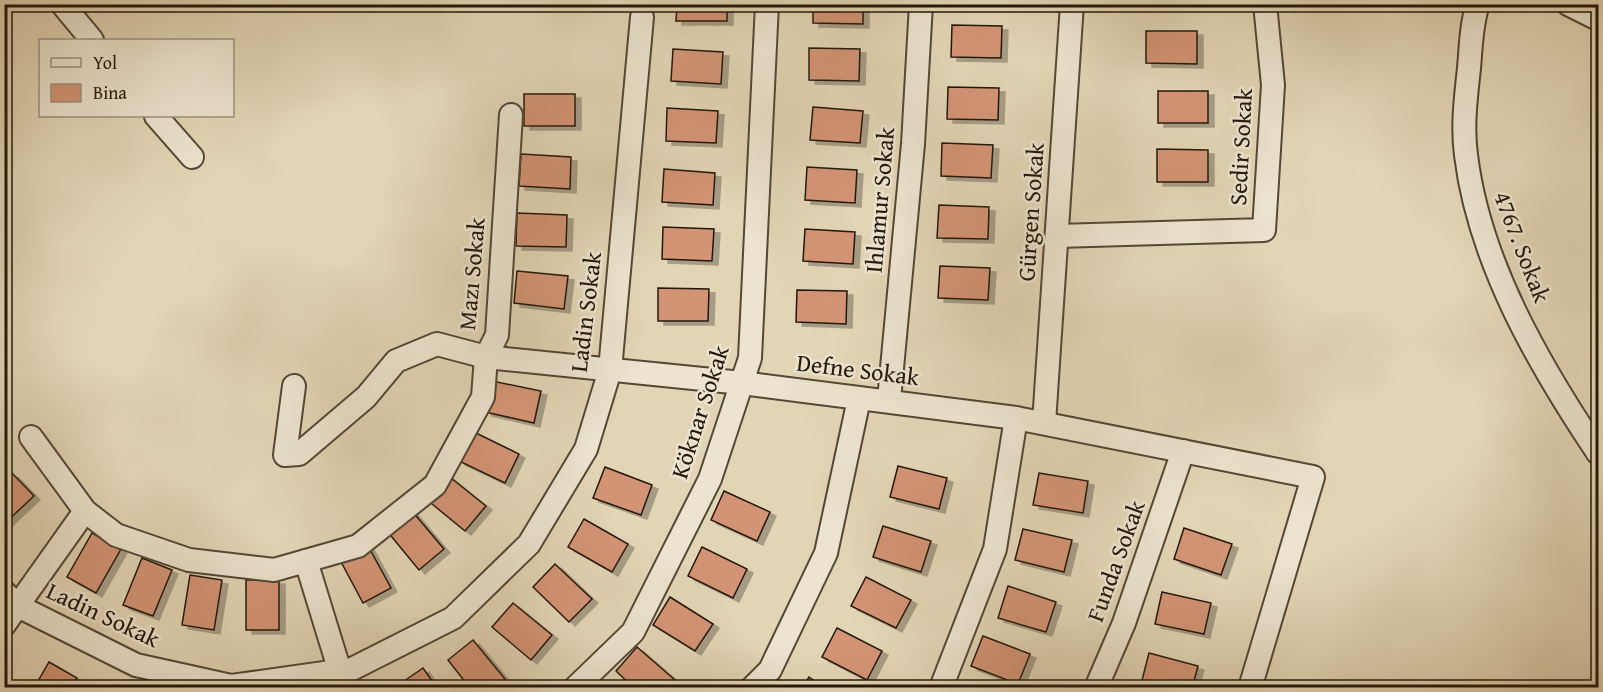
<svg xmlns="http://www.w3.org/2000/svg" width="1603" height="692" font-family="'Gentium Book Plus',serif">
<defs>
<filter id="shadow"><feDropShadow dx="6" dy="4" stdDeviation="0" flood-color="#0004"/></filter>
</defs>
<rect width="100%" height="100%" fill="#e2d5b5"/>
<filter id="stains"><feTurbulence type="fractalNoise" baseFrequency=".00333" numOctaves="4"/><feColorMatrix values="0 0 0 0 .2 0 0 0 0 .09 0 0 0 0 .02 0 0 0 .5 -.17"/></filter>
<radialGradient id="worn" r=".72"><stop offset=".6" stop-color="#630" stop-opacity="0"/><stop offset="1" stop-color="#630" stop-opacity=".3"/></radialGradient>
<g fill="#d39474" stroke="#23180c" stroke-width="1.5" filter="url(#shadow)">
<path d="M 677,4 L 727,4 L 727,21 L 676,21 Z"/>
<path d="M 813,4 L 863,4 L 863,24 L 813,23 Z"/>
<path d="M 952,25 L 1002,26 L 1001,58 L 951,57 Z"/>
<path d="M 1146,31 L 1197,31 L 1197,64 L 1146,63 Z"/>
<path d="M 809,48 L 860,49 L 859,81 L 809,80 Z"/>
<path d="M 673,49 L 723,52 L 721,84 L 671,81 Z"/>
<path d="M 948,87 L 999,88 L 998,120 L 947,119 Z"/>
<rect x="1158" y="91" width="50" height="32"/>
<rect x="524" y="94" width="51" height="32"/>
<path d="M 813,107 L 863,111 L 860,143 L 810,140 Z"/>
<path d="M 667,108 L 718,111 L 716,143 L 666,141 Z"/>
<path d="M 942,143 L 993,145 L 991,178 L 941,176 Z"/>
<path d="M 1157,149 L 1208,150 L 1208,182 L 1157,182 Z"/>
<path d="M 521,154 L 571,157 L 570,189 L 519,186 Z"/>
<path d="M 807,167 L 857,170 L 855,203 L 805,200 Z"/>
<path d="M 664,169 L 715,173 L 713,205 L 662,202 Z"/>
<path d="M 939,205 L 989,207 L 988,239 L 937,238 Z"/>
<path d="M 517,213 L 567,215 L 566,247 L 516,246 Z"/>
<path d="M 663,227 L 714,229 L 712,261 L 662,259 Z"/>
<path d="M 805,229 L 855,232 L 853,264 L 803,261 Z"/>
<path d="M 940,266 L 990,268 L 988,300 L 938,298 Z"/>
<path d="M 517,271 L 568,276 L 564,309 L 514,303 Z"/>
<path d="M 658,288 L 709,289 L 708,321 L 658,321 Z"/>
<path d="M 797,290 L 847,291 L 846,324 L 796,322 Z"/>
<path d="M 492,381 L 541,391 L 534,423 L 485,412 Z"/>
<path d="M 474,432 L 519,454 L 505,483 L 459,461 Z"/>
<path d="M 898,466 L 947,478 L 939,509 L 890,497 Z"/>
<path d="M 605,467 L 652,485 L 641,515 L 593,498 Z"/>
<path d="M 12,473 L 34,496 L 4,524 L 4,480 Z"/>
<path d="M 1039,473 L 1088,481 L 1083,513 L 1033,505 Z"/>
<path d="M 446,474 L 486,506 L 465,531 L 426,499 Z"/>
<path d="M 724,491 L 770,512 L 757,541 L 711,520 Z"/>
<path d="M 412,511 L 444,549 L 419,570 L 387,531 Z"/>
<path d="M 584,519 L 628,544 L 612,572 L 568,547 Z"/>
<path d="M 883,526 L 931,541 L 921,572 L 873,557 Z"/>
<path d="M 1184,528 L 1232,544 L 1221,575 L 1174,559 Z"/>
<path d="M 1023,529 L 1072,540 L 1064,572 L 1015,560 Z"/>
<path d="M 92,533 L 121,549 L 96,593 L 67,577 Z"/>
<path d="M 367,544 L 391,588 L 363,603 L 339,558 Z"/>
<path d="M 702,547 L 747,569 L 733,598 L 688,576 Z"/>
<path d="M 142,558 L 172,570 L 153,616 L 123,605 Z"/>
<path d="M 555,564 L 592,599 L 569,622 L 533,587 Z"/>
<path d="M 190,575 L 222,580 L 214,630 L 182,625 Z"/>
<path d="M 866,577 L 911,600 L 896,628 L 851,606 Z"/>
<rect x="246" y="580" width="33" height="50"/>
<path d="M 1008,586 L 1056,602 L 1046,632 L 998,618 Z"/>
<path d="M 1162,592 L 1211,603 L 1204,634 L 1155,624 Z"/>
<path d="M 670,597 L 713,624 L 695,651 L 653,625 Z"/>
<path d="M 513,603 L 552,635 L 531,660 L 492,627 Z"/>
<path d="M 837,628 L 882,651 L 867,680 L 822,657 Z"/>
<path d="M 983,636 L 1030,654 L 1018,684 L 971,666 Z"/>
<path d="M 473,640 L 505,679 L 494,688 L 470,688 L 448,660 Z"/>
<path d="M 637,647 L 675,680 L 669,688 L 634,688 L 616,671 Z"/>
<path d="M 1149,653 L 1198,666 L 1192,688 L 1154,688 L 1141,684 Z"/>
<path d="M 49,662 L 77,678 L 71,688 L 34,688 Z"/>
<path d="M 423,668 L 437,688 L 398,688 L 397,686 Z"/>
<path d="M 809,677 L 825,688 L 802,688 Z"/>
</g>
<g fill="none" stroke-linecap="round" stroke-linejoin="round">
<defs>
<g id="minor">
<path d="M 62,4 L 92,40"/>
<path d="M 1478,4 C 1471,25 1471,46 1469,68 C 1466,96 1462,126 1466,155 C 1479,262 1539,365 1598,453"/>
<path d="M 1568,4 L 1598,19"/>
<path d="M 156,116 L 192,157"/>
<path d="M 1057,236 L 1264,230 L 1273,85 L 1265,4"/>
<path d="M 294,386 L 285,455 L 299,454 L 366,397 L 396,361 L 437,344 L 486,357 L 742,383 L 1016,418 L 1313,477 L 1250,688"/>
<path d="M 889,400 L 913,144 L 921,4"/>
<path d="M 1044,423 L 1072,4"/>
<path d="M 31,437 L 85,511 L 116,535 L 189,560 L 274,570 L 358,546 L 435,485 L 483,397 L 486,357 L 497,335 L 511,115"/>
<path d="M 306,561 L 345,688"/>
<path d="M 4,592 L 18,606 L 136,665 L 231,686 L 352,669 L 453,618 L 529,544 L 586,449 L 610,370 L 642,17"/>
<path d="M 4,625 L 85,511"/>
<path d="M 575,688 L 633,632 L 710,479 L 750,358 L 767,4"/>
<path d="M 752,688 L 770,670 L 826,553 L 859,399"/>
<path d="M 941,688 L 995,549 L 1016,418"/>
<path d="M 1096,688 L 1124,623 L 1183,451"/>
</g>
</defs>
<use href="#minor" stroke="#534736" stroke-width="26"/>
<use href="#minor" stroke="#ece4cf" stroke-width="22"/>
</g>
<g text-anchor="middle" stroke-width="5" stroke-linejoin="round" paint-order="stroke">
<g font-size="24" fill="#23180c" stroke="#ece4cf">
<text transform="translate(1241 147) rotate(-87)" y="8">Sedir Sokak</text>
<text transform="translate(880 200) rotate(-85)" y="8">Ihlamur Sokak</text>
<text transform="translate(1031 212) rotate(-86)" y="8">Gürgen Sokak</text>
<text transform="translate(1522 247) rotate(69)" y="8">4767. Sokak</text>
<text transform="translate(472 274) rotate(-85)" y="8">Mazı Sokak</text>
<text transform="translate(586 312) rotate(-83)" y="8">Ladin Sokak</text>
<text transform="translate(858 370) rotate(7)" y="8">Defne Sokak</text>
<text transform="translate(700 412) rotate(-72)" y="8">Köknar Sokak</text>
<text transform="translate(1116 561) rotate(-70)" y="8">Funda Sokak</text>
<text transform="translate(103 615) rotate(25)" y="8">Ladin Sokak</text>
</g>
</g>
<rect width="1603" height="692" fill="none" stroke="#e2d5b5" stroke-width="24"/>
<rect x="6" y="6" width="1591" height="680" fill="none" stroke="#23180c" stroke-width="3"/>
<rect x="12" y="12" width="1579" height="668" fill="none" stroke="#23180c" stroke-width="1.5"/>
<rect x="39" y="39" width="195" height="78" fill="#ece4cf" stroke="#9c9281" stroke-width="1.5"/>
<rect x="51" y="58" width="30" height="9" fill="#ece4cf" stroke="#9c9281" stroke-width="1.5"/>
<text x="93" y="69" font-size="18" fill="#23180c">Yol</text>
<rect x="51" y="84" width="30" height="18" fill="#d39474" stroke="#9c9281" stroke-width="1.5"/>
<text x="93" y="99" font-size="18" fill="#23180c">Bina</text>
<rect width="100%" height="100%" filter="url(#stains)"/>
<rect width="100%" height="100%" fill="url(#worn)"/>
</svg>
